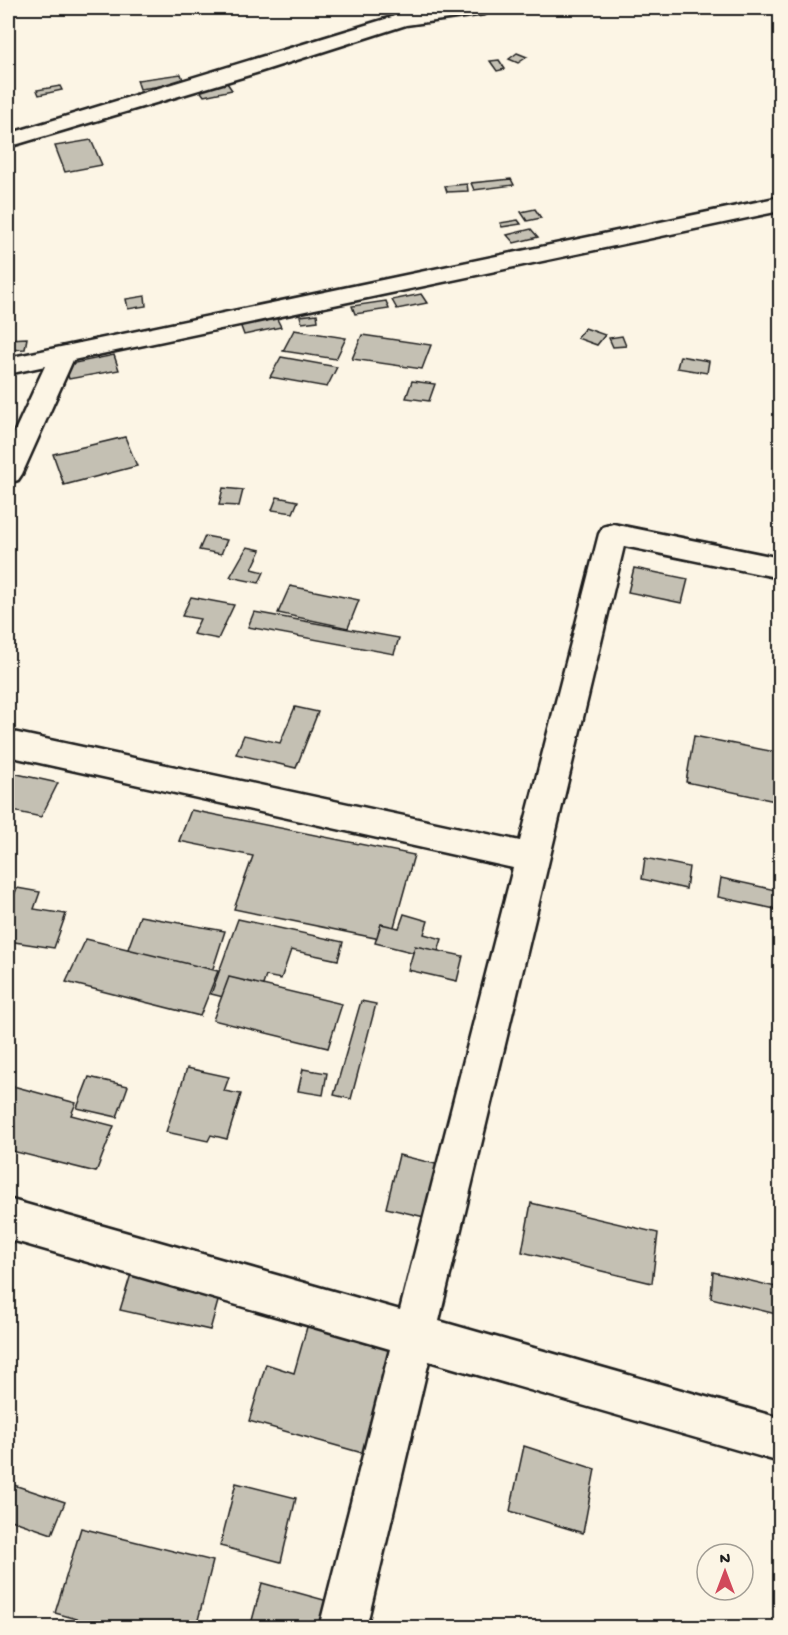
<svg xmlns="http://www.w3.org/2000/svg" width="788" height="1635" font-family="'Gochi Hand',sans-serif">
<rect width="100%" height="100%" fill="#fcf5e5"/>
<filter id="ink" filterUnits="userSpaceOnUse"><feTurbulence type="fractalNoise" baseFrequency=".0167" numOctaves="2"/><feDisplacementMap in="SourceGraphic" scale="12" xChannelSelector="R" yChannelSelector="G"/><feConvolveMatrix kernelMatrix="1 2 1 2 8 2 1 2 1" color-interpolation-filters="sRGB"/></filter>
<g filter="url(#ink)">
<g fill="#c4c0b3" stroke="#1c1c1c" stroke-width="1.5">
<path d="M 517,53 L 527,57 L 518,63 L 509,59 Z"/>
<path d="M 499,60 L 505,69 L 497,71 L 490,61 Z"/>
<path d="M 181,74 L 184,83 L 140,89 L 137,80 Z"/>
<path d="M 227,83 L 232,90 L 204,96 L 199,89 Z"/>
<path d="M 60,86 L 62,90 L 39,95 L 37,90 Z"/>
<path d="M 91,140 L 102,165 L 65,172 L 55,146 Z"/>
<path d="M 511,179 L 514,185 L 474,190 L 471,183 Z"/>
<path d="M 467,184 L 468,191 L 447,192 L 445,186 Z"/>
<path d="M 535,209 L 541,218 L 527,221 L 521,212 Z"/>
<path d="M 518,220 L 521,224 L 502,227 L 500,223 Z"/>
<path d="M 531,229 L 538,237 L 514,243 L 507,235 Z"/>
<path d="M 421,294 L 427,303 L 397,309 L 392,300 Z"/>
<path d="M 145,296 L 146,306 L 128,309 L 126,299 Z"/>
<path d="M 386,301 L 389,309 L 355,314 L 352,306 Z"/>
<path d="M 317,314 L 318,321 L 302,323 L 300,316 Z"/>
<path d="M 276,317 L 281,327 L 244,335 L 240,324 Z"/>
<path d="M 585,328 L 605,335 L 597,345 L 577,338 Z"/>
<path d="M 294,330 L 346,338 L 336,359 L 283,351 Z"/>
<path d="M 362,335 L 431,345 L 422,369 L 352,359 Z"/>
<path d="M 622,336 L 626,346 L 613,347 L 609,338 Z"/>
<path d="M 27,338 L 25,349 L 8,350 L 8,339 Z"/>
<path d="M 114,355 L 119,370 L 69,379 L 65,365 Z"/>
<path d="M 680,356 L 709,361 L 707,373 L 677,368 Z"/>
<path d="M 281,357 L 337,367 L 327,387 L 270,377 Z"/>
<path d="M 412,381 L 435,384 L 429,401 L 406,398 Z"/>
<path d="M 125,437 L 137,466 L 64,485 L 53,454 Z"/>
<path d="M 223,488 L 243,490 L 239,506 L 219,505 Z"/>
<path d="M 277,497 L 298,501 L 293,513 L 272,510 Z"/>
<path d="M 205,536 L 227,540 L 221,554 L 199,550 Z"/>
<path d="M 247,547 L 261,550 L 252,569 L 264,572 L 259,583 L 230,577 Z"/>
<path d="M 634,568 L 688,579 L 682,603 L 628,592 Z"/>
<path d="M 290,586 L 359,600 L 348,628 L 278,613 Z"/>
<path d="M 191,597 L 234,605 L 218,639 L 193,634 L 200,619 L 182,616 Z"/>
<path d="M 254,612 L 399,638 L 394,654 L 248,627 Z"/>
<path d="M 295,707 L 318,712 L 296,768 L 236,754 L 244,735 L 280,743 Z"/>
<path d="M 694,736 L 780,753 L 780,802 L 686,782 Z"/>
<path d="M 8,772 L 58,783 L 41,817 L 8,810 Z"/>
<path d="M 191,810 L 414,855 L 390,941 L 234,909 L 253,856 L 179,841 Z"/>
<path d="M 645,858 L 689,867 L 686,889 L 642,879 Z"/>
<path d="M 721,878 L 780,891 L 780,910 L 718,897 Z"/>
<path d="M 17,888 L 40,892 L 34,909 L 66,914 L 54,948 L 8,941 L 8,910 Z"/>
<path d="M 404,914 L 428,921 L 424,934 L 442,939 L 436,958 L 375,943 L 381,924 L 399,928 Z"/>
<path d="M 140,916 L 225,931 L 208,984 L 121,968 Z"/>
<path d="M 238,919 L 343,942 L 338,960 L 291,950 L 281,979 L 266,976 L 256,1005 L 211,994 Z"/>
<path d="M 86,939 L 218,971 L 200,1016 L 66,982 Z"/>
<path d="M 415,946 L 463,956 L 457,981 L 408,970 Z"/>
<path d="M 229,977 L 342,1004 L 328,1048 L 213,1020 Z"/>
<path d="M 361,1001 L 376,1004 L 351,1099 L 334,1095 Z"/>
<path d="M 187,1068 L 229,1077 L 224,1091 L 241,1094 L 227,1139 L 211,1135 L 208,1141 L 166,1132 Z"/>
<path d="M 303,1069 L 327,1073 L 323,1095 L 298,1091 Z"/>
<path d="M 89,1077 L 128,1086 L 117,1117 L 77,1108 Z"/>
<path d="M 13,1086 L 76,1103 L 71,1115 L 114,1126 L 96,1172 L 8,1150 L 8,1099 Z"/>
<path d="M 399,1155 L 444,1166 L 433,1219 L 386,1208 Z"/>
<path d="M 531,1203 L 658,1233 L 652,1283 L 522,1252 Z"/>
<path d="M 713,1272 L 780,1288 L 780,1315 L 711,1298 Z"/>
<path d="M 131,1274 L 220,1294 L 210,1330 L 120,1310 Z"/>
<path d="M 309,1320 L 401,1345 L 373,1456 L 249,1421 L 266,1364 L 294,1373 Z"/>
<path d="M 524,1446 L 595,1469 L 583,1533 L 510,1511 Z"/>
<path d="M 8,1483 L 65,1502 L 52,1534 L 8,1519 Z"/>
<path d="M 236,1483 L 296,1498 L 281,1562 L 220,1546 Z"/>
<path d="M 81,1528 L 213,1561 L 196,1628 L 110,1628 L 55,1613 Z"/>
<path d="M 262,1583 L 335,1603 L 330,1628 L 250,1628 Z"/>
</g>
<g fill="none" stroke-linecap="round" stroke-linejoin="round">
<defs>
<g id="minor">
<path d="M 409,8 L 431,8 L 430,10 L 494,8 L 485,14 L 406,25 L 256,73 L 8,147 L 8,134 L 392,17 Z"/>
<path d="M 780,197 L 780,211 L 73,360 L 22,474 L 18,480 L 8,483 L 8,446 L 45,366 L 8,374 L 8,358 Z"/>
<path d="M 613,524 L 780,558 L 780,578 L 624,546 L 439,1321 L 780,1418 L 780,1462 L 429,1361 L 366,1628 L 319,1628 L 390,1349 L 8,1239 L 8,1199 L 400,1310 L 513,868 L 8,756 L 8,731 L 520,841 L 599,534 L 603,527 Z"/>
</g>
</defs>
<use href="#minor" stroke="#1c1c1c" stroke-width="5"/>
<use href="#minor" fill="#fcf5e5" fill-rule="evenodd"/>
</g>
</g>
<rect width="788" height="1635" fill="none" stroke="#fcf5e5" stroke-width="30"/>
<rect x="15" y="15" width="758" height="1605" fill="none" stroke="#1c1c1c" stroke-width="2" filter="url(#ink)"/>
<g transform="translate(725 1572)"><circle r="28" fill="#fcf5e5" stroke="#a29e95" stroke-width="1.5"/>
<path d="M0-4.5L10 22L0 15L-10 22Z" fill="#d1495b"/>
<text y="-9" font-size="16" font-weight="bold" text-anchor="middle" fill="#1c1c1c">N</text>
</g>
</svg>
